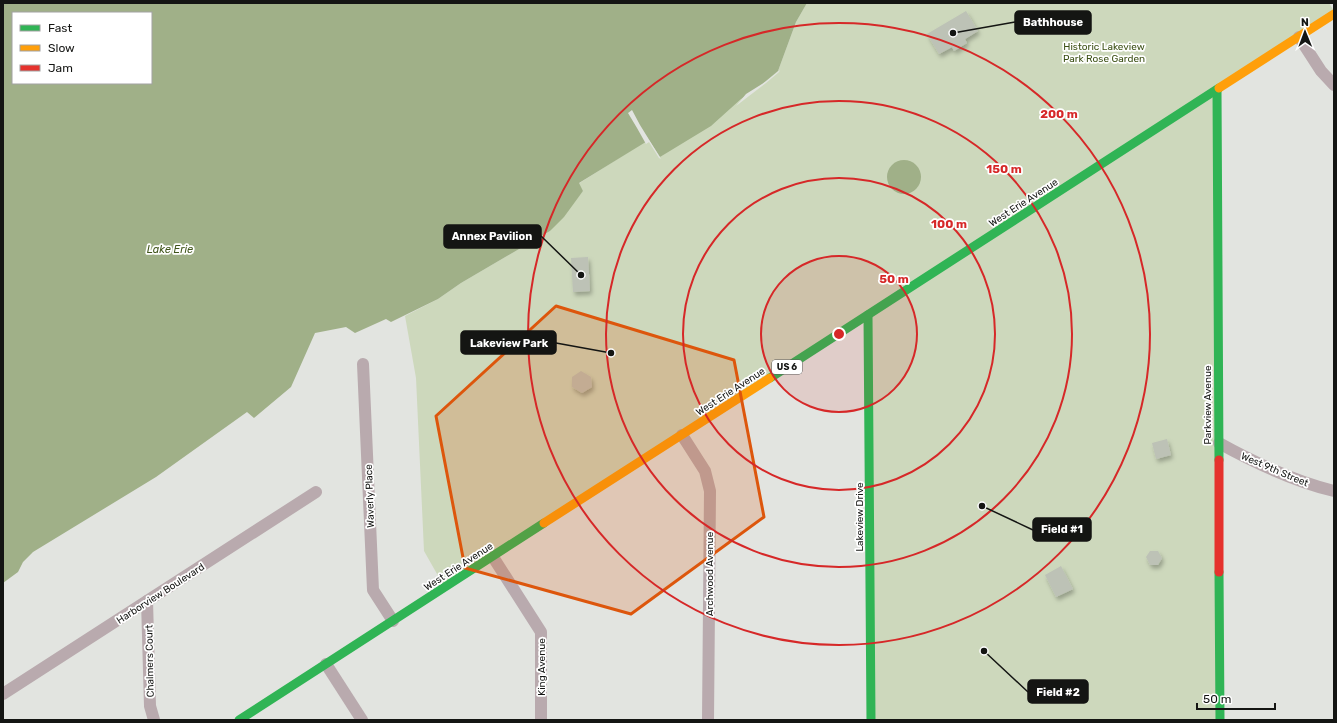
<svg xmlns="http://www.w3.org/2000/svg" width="1337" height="723" font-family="Rubik,sans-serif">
<defs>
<filter id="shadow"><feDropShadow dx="2" dy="3.5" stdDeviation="2" flood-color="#0004"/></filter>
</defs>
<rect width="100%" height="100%" fill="#e2e4e0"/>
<path fill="#cdd8bc" d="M 807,3 L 1329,3 L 1334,11 L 1217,90 L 1220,720 L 871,720 L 868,315 L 445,588 L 424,551 L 416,378 L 405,316 L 438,299 L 461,283 L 550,231 L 583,191 L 578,184 L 649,139 L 660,157 L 778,71 L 796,22 Z"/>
<g fill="#a0b088" fill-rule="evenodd">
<path d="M 3,3 L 807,3 L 796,22 L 778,71 L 760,86 L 741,99 L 711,126 L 660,157 L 649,140 L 579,183 L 583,191 L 564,217 L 550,231 L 461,283 L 438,299 L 391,322 L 386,319 L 355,333 L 346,327 L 315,333 L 291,387 L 254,418 L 247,412 L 156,477 L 33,552 L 23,562 L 18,572 L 3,583 ZM 13,13 L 151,13 L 151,83 L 13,83 Z"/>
<circle cx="904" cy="177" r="17"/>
</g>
<g fill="#e2e4e0">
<path d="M 780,70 L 779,72 L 766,83 L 736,106 L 746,94 L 765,82 Z"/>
<path d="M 632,110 L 640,125 L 661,159 L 659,158 L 649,142 L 646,144 L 637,128 L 628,113 Z"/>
</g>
<g fill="#bdc2b6" filter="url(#shadow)">
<path d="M 966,11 L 978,31 L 965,39 L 967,43 L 962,46 L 954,51 L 952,47 L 939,54 L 927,34 Z"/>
<path d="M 588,257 L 590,291 L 573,292 L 571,258 Z"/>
<path d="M 581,371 L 591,377 L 592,387 L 582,393 L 572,387 L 572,377 Z"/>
<path d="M 1167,439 L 1171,455 L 1156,459 L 1152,443 Z"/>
<path d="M 1150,551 L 1158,551 L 1162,558 L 1158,565 L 1150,565 L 1146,557 Z"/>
<path d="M 1061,566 L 1073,589 L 1056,597 L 1045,575 Z"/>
</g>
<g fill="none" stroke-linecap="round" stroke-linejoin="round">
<g stroke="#b9aaae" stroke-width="12">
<path d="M 1299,37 L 1321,71 L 1334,85"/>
<path d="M 363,364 L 373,590 L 393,621"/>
<path d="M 682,435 L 705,471 L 710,491 L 708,720"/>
<path d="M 1219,443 C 1255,463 1293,481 1334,491"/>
<path d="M 493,557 L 541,632 L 541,720"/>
<path d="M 147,601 L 150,706 L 154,720"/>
<path d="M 326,664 L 362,720"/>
<path d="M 3,694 L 316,492"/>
</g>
<g stroke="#30b455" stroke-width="9">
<path d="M 1217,90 L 1219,460"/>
<path d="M 868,315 L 871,720"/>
<path d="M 770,378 L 1219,88"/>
<path d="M 1219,572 L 1220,720"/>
<path d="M 239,720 L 544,523"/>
</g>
<g stroke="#ff9f0a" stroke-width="9">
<path d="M 1219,88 L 1334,14"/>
<path d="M 544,523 L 770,378"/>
</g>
<path stroke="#e5322d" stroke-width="9" d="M 1219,460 L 1219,572"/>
</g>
<path fill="#dd560c" fill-opacity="0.2" stroke="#dd560c" stroke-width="3" stroke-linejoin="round" d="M 556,306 L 734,360 L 764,517 L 631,614 L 465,568 L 436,416 Z"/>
<circle cx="839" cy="334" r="78" fill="#d62828" fill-opacity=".12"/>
<g fill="none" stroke="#d62828" stroke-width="2">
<circle cx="839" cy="334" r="78"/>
<circle cx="839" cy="334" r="156"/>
<circle cx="839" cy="334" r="233"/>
<circle cx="839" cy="334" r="311"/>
</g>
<g text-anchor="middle" stroke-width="3.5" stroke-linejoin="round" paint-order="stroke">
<rect fill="#fff" stroke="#5a5b5a" stroke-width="1" x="772" y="360" width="30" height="14" rx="3"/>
<g font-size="9" font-weight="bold" fill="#141513">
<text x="787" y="370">US 6</text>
</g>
<g font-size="10" fill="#3b4f14" stroke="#fff">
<text x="1104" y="50">Historic Lakeview<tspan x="1104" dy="12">Park Rose Garden</tspan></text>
</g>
<g font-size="10" fill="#141513" stroke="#fff">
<text transform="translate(1023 202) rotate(-33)" y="4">West Erie Avenue</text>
<text transform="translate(730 391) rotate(-33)" y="4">West Erie Avenue</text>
<text transform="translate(1207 405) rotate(-90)" y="4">Parkview Avenue</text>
<text transform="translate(1275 469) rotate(23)" y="4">West 9th Street</text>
<text transform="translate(369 496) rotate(-92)" y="4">Waverly Place</text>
<text transform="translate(859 517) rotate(-90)" y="4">Lakeview Drive</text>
<text transform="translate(458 566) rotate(-33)" y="4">West Erie Avenue</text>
<text transform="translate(709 574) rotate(-90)" y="4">Archwood Avenue</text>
<text transform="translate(160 593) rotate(-33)" y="4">Harborview Boulevard</text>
<text transform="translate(149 661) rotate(-91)" y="4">Chalmers Court</text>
<text transform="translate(541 667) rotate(-90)" y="4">King Avenue</text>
</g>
<g font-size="11" font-style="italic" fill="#3f5419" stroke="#fff">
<text x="170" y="253">Lake Erie</text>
</g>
</g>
<circle cx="839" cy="334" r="6" fill="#d62828" stroke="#fff" stroke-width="2"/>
<g font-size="12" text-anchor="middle" font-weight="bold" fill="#d62828" stroke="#fff" stroke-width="3.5" stroke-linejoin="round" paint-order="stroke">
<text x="1059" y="118">200 m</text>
<text x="1004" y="173">150 m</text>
<text x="949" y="228">100 m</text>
<text x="894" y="283">50 m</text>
</g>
<path fill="none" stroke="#141513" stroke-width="1.5" d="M953 33L1015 22M581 275L541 236M611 353L556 343M982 506L1033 530M984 651L1028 692"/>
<g fill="#141513" stroke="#fff" stroke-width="1.5">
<circle cx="953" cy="33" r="4"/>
<circle cx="581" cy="275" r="4"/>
<circle cx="611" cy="353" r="4"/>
<circle cx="982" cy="506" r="4"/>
<circle cx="984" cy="651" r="4"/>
</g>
<g fill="#141513" stroke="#141513" stroke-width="1.5">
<rect x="1015" y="11" width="76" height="23" rx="4"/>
<rect x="444" y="225" width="97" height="23" rx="4"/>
<rect x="461" y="331" width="95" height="23" rx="4"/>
<rect x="1033" y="518" width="58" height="23" rx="4"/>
<rect x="1028" y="680" width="60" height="23" rx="4"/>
</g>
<g font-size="11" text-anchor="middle" font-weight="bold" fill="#fff">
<text x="1053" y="26">Bathhouse</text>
<text x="492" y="240">Annex Pavilion</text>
<text x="509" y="347">Lakeview Park</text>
<text x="1062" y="533">Field #1</text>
<text x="1058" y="696">Field #2</text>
</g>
<rect width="1337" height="723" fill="none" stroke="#141513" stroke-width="8"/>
<rect x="12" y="12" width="140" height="72" fill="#ffffff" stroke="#a1a1a1"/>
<rect x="20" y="25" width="20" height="6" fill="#30b455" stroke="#a1a1a1"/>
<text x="48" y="32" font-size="12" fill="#141513">Fast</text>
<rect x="20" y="45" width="20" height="6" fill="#ff9f0a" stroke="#a1a1a1"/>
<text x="48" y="52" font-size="12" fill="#141513">Slow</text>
<rect x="20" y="65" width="20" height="6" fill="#e5322d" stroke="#a1a1a1"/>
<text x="48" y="72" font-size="12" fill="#141513">Jam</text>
<g transform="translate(1305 32) rotate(359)" stroke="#ffffff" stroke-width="3" paint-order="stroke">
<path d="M0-3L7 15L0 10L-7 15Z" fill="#141513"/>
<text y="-6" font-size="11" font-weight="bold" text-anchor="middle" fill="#141513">N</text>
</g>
<path d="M1197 703v6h78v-6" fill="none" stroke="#141513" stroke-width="2"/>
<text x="1203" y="703" font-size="12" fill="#141513" stroke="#ffffff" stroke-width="3" paint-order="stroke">50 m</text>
</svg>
